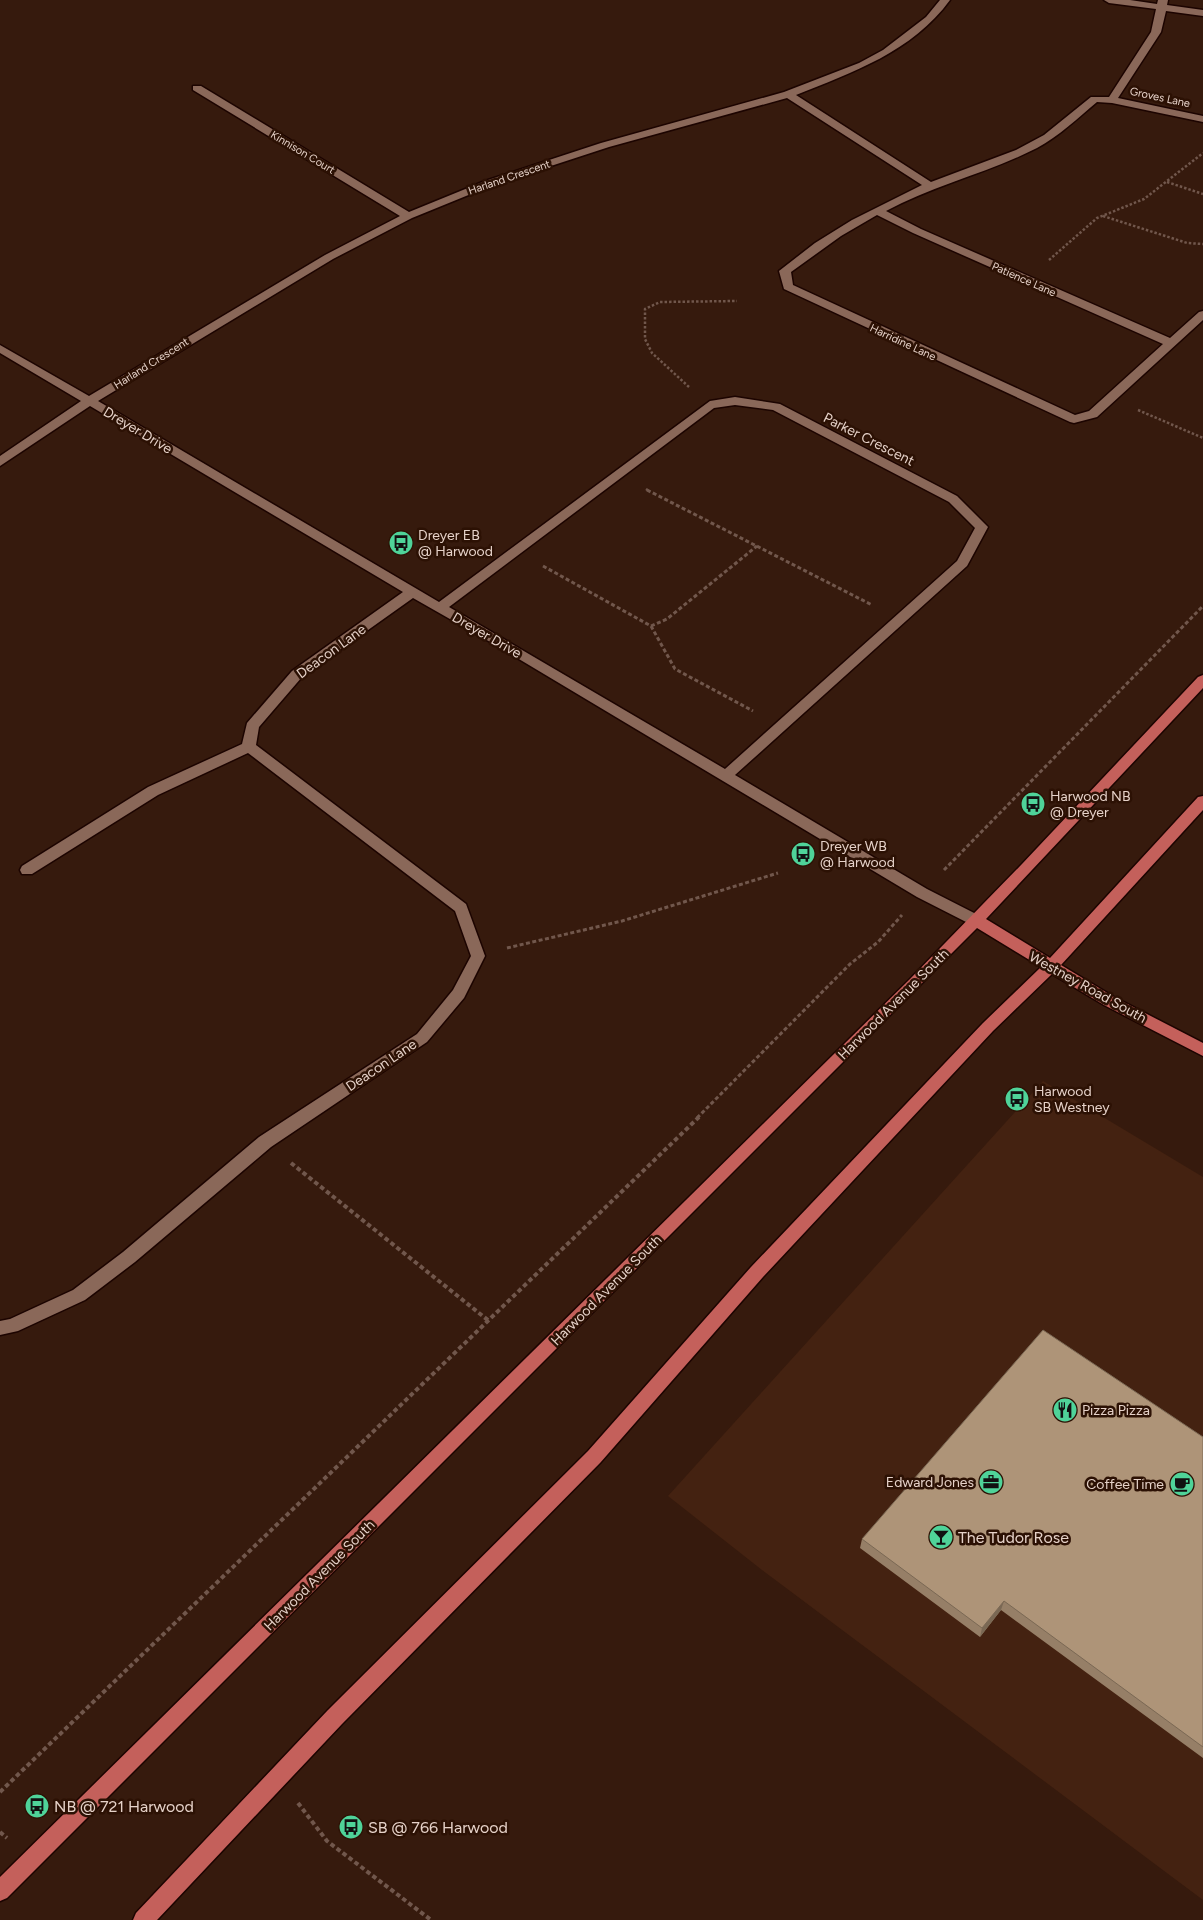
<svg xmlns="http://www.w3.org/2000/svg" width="1203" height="1920" font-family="Figtree,sans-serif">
<rect width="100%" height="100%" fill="#361a0d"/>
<path fill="#421" d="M 1043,1081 L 1203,1177 L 1203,1900 L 762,1570 L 668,1496 Z"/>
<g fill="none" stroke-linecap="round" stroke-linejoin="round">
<defs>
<path id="minor" d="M 940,0 L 950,0 C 912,52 853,72 796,95 L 931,182 L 1016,150 L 1044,135 L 1091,97 L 1109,97 L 1151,32 L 1156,9 L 1109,3 L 1104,0 L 1130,0 L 1157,4 L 1158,0 L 1168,0 L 1167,5 L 1203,10 L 1203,16 L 1166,11 L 1161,32 L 1118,98 L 1203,116 L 1203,122 L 1112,103 L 1097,102 C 1078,118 1059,136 1037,148 C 988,173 934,185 886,211 L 921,229 L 1170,338 L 1199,312 L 1203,311 L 1203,320 L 1097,417 L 1074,423 L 1070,422 L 784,289 L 779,271 L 815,243 L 852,220 L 922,185 L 787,98 L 609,147 L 493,185 L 412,218 L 333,259 L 98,401 L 439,602 L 710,401 L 735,397 L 780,404 L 957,496 L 988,527 L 967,566 L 735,775 L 927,889 L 980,916 L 982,920 L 980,924 L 970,924 L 917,897 L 492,643 L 413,598 L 302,677 L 259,727 L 256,745 L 466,904 L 485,956 L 464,998 L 427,1042 L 271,1147 L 135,1262 L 85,1300 L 18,1331 L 0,1335 L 0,1321 L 10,1319 L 73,1290 L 123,1252 L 259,1137 L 417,1034 L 453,990 L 471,956 L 455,911 L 248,753 L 158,795 L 32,874 L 22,874 L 20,870 L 22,866 L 148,787 L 242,744 L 247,723 L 292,671 L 403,592 L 90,406 L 0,466 L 0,456 L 81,401 L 0,353 L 0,345 L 89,396 L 325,255 L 400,216 L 193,90 L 193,86 L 201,86 L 409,212 L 485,181 L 601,143 L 784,92 L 859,63 L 883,50 L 926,17 ZM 877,215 L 913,233 L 1163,344 L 1089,411 L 1075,415 L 793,285 L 791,272 L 841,236 ZM 735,405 L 773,410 L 949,502 L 975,528 L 957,561 L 725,769 L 449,607 L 714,408 Z"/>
<path id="major" d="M 1203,675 L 1203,688 L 986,919 L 1050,958 L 1198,797 L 1203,796 L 1203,810 L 1061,965 L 1114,997 L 1203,1043 L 1203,1056 L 1104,1005 L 1052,974 L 993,1031 L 763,1277 L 600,1463 L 342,1724 L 157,1920 L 133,1920 L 136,1913 L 328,1710 L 588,1451 L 751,1267 L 983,1023 L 1041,967 L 977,928 L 7,1898 L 0,1901 L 0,1877 L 910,979 L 1022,864 L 1198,677 Z"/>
</defs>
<use href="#minor" stroke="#1c0400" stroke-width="3"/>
<use href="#major" stroke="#1c0400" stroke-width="3"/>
<g stroke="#71574c" stroke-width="2.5" stroke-dasharray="2.5 2" stroke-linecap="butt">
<path d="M 1167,182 L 1203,194"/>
<path d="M 1103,216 L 1187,243 L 1203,244"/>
<path d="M 1049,260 L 1097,218 L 1144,199 L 1203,153"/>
<path d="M 689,387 L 652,353 L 645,339 L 645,309 L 660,302 L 737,301"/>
<path d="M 1138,410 L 1203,438"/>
<path d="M 646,489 L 649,491"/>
</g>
<g stroke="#71574c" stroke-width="3" stroke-dasharray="4 2.5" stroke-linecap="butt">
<path d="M 647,490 L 872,605"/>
<path d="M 543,566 L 651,626 L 675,669 L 753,711"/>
<path d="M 651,626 L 667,619 L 757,546"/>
<path d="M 944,870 L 1203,606"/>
<path d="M 507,948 L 622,921 L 778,873"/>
<path d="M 697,1118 L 850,964 L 878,942 L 902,915"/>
</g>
<g stroke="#71574c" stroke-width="4" stroke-dasharray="4.5 3" stroke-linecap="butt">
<path d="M 291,1163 L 489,1321"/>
<path d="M 0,1792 L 699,1117"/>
<path d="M 298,1803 L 327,1841 L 431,1920"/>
<path d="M 0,1832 L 7,1838"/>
</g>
<use href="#minor" fill="#8a6859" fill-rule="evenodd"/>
<use href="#major" fill="#c4605b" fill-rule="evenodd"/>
</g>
<path fill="#967f67" d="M 1203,1437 L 1203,1758 L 1001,1610 L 980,1637 L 860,1548 L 862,1539 Z"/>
<path fill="#7a6854" d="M 1004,1601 L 1001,1610 L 980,1637 L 982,1628 Z"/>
<path fill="#ae9478" stroke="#7a6854" d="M 1043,1330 L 1203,1437 L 1203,1747 L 1004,1601 L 982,1628 L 862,1539 Z"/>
<defs>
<symbol id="bus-disc" viewBox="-11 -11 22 22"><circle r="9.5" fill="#4fd399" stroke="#2c1104"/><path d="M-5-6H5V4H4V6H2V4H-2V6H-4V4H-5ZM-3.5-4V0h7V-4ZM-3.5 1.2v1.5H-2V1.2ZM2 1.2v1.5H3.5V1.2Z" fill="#111"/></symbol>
<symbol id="restaurant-disc" viewBox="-11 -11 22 22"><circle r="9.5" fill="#4fd399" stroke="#2c1104"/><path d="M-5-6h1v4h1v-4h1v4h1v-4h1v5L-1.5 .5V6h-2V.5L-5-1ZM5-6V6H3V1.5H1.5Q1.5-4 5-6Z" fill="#111"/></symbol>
<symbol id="office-disc" viewBox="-11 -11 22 22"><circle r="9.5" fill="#4fd399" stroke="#2c1104"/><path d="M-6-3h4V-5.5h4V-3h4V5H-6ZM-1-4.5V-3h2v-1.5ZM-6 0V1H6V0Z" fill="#111"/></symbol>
<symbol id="cafe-disc" viewBox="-11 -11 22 22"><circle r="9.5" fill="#4fd399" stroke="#2c1104"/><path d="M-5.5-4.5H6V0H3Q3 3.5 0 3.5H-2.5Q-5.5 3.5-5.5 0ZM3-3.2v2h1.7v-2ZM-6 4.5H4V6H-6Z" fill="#111"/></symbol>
<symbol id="bar-disc" viewBox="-11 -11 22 22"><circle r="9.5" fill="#4fd399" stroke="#2c1104"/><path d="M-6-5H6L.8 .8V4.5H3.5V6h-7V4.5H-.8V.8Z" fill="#111"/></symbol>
</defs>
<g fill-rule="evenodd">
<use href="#bus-disc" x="387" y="529" width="28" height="28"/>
<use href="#bus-disc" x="1019" y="790" width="28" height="28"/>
<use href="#bus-disc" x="789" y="840" width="28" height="28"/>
<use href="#bus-disc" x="1003" y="1085" width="28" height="28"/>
<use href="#restaurant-disc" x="1051" y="1396" width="28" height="28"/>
<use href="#office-disc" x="977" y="1468" width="28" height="28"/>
<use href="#cafe-disc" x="1168" y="1470" width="28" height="28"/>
<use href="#bar-disc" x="927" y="1523" width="28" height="28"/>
<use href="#bus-disc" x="23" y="1792" width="28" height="28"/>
<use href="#bus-disc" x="337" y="1813" width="28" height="28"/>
</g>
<g text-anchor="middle" stroke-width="5" stroke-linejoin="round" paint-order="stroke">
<g font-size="11" fill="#e6d2c9" stroke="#2c1104">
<text transform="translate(1160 97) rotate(12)" y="4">Groves Lane</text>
<text transform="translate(303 152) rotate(31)" y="4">Kinnison Court</text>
<text transform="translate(509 177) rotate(-19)" y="4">Harland Crescent</text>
<text transform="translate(1024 279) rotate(24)" y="4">Patience Lane</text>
<text transform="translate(903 342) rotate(25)" y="4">Harridine Lane</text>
<text transform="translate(151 363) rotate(-32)" y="4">Harland Crescent</text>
</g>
<g font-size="14" fill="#e6d2c9" stroke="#2c1104">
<text transform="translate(138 430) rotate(31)" y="5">Dreyer Drive</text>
<text transform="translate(869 439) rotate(27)" y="5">Parker Crescent</text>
<text transform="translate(487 635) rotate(30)" y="5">Dreyer Drive</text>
<text transform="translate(331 651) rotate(-36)" y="5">Deacon Lane</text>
<text transform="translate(1088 987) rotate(29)" y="5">Westney Road South</text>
<text transform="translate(893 1004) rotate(-45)" y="5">Harwood Avenue South</text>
<text transform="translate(381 1065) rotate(-34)" y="5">Deacon Lane</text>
<text transform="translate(606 1290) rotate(-45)" y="5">Harwood Avenue South</text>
<text transform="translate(319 1575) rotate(-45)" y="5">Harwood Avenue South</text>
</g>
<g font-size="14" fill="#e6d2c9" stroke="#2c1104" text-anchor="start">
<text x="418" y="540">Dreyer EB<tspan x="418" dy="16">@ Harwood</tspan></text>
<text x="1050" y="801">Harwood NB<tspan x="1050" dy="16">@ Dreyer</tspan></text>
<text x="820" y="851">Dreyer WB<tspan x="820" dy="16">@ Harwood</tspan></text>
<text x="1034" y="1096">Harwood<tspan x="1034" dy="16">SB Westney</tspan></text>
<text x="1082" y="1415">Pizza Pizza</text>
<text x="974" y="1487" text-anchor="end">Edward Jones</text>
<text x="1164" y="1489" text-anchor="end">Coffee Time</text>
</g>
<g font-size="16" fill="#e6d2c9" stroke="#2c1104" text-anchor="start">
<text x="958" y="1543">The Tudor Rose</text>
<text x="54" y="1812">NB @ 721 Harwood</text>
<text x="368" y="1833">SB @ 766 Harwood</text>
</g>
</g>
</svg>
